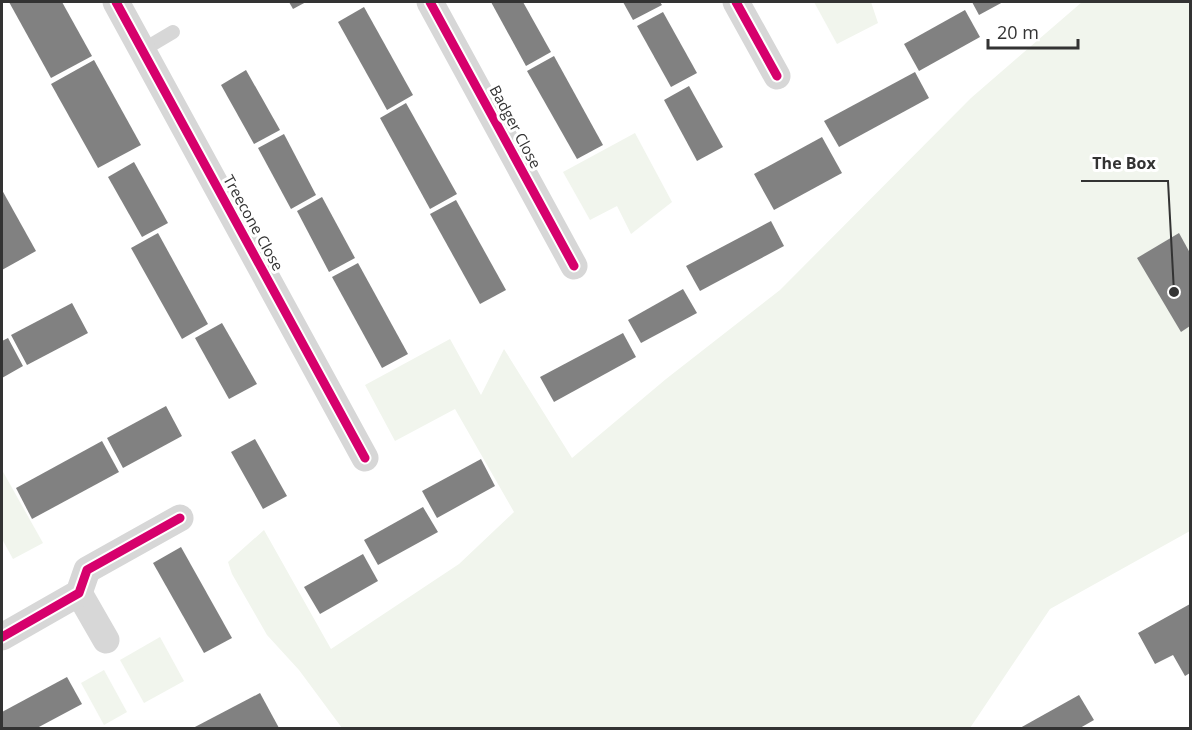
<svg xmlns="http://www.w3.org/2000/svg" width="1192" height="730" font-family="'Open Sans',sans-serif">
<rect width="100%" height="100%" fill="#fff"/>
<g fill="#f1f5ed">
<path d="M 814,2 L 871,2 L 878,23 L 837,44 Z"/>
<path d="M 1082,2 L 1190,2 L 1190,531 L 1050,609 L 970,728 L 342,728 L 299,670 L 267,635 L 232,574 L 228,562 L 264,530 L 331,649 L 459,564 L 514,512 L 455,409 L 395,441 L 365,385 L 450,339 L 481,395 L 504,349 L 572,458 L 666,379 L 780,290 L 971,98 Z"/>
<path d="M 635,133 L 672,202 L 631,234 L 617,206 L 590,220 L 563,172 Z"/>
<path d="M 2,470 L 43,543 L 13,559 L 2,539 Z"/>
<path d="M 160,637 L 184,681 L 144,703 L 120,660 Z"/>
<path d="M 104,670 L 127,712 L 104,725 L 81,683 Z"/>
</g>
<g fill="#818181">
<path d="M 9,2 L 62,2 L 92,56 L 51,78 Z"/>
<path d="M 289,2 L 306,2 L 293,9 Z"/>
<path d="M 491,2 L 523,2 L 551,52 L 526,66 Z"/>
<path d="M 623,2 L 660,2 L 662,5 L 633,20 Z"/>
<path d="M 972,2 L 1003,2 L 979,15 Z"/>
<path d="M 364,7 L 413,95 L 387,110 L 338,22 Z"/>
<path d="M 965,10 L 980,37 L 919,71 L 904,44 Z"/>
<path d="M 663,12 L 697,73 L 671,87 L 637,26 Z"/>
<path d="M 554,56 L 603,145 L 577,159 L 527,71 Z"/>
<path d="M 94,60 L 141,145 L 98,168 L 51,84 Z"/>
<path d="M 246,70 L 280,130 L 254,144 L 221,85 Z"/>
<path d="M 915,72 L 929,98 L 839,147 L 824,121 Z"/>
<path d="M 689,86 L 723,147 L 697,161 L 664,100 Z"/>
<path d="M 406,103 L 457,194 L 430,209 L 380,118 Z"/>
<path d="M 284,134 L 316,195 L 291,209 L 258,148 Z"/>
<path d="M 822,137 L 842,173 L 774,210 L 754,174 Z"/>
<path d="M 134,162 L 168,223 L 142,237 L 108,177 Z"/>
<path d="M 2,190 L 36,251 L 2,270 Z"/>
<path d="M 322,197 L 355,258 L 329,272 L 297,211 Z"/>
<path d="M 456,200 L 506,290 L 480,304 L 430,214 Z"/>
<path d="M 771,221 L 784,246 L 700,291 L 686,266 Z"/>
<path d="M 158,233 L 208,324 L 182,339 L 131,248 Z"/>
<path d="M 1179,233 L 1190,253 L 1190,326 L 1181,332 L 1137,258 Z"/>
<path d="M 358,263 L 408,354 L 382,368 L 332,277 Z"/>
<path d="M 683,289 L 697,313 L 641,343 L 628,320 Z"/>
<path d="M 72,303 L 88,333 L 27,365 L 11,335 Z"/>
<path d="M 222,323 L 257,384 L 229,399 L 195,338 Z"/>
<path d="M 623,333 L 636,357 L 554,402 L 540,377 Z"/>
<path d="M 8,338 L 23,366 L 2,378 L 2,341 Z"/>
<path d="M 166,406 L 182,436 L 123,468 L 107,438 Z"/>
<path d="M 255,439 L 287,496 L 263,509 L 231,452 Z"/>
<path d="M 102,441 L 119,472 L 32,519 L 16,488 Z"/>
<path d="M 481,459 L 495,486 L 437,518 L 422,491 Z"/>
<path d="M 423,507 L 438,532 L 378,565 L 364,540 Z"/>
<path d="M 181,547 L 232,638 L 204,653 L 153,563 Z"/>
<path d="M 363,554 L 378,581 L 320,614 L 304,587 Z"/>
<path d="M 1190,604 L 1190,673 L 1185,676 L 1173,655 L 1155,664 L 1138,633 Z"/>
<path d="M 67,677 L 82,704 L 37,728 L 2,728 L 2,712 Z"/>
<path d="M 260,693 L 279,728 L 193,728 Z"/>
<path d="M 1079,695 L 1094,720 L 1080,728 L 1020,728 Z"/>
</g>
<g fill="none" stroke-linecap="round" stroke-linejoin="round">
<path stroke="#d7d7d7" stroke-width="14" d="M 141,51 L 173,32"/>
<g stroke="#d7d7d7" stroke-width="27">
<path d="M 116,2 L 365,458"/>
<path d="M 430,2 L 574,266"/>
<path d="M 736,2 L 777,76"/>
<path d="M 79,593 L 106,640"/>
<path d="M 2,637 L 79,593 L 87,570 L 180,518"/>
</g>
<defs>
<g id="cycleway">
<path d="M 116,2 L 365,458"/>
<path d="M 430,2 L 574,266"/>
<path d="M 736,2 L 777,76"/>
<path d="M 2,637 L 79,593 L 87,570 L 180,518"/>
</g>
</defs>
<use href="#cycleway" stroke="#fff" stroke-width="13"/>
<use href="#cycleway" stroke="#d6006c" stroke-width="9"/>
</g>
<g text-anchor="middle" stroke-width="6" stroke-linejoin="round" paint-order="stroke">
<g font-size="15" fill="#333" stroke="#fff">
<text transform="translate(515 127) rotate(62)" y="5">Badger Close</text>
<text transform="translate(253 223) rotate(61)" y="5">Treecone Close</text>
</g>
</g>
<path fill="none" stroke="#333" stroke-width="2" d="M1174 292L1168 181H1081"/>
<circle fill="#333" stroke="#fff" stroke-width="2" cx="1174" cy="292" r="6"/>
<g font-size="16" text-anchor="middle" font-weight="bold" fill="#333" stroke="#fff" stroke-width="6" stroke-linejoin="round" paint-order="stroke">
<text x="1124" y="169">The Box</text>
</g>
<rect width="1192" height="730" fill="none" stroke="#333333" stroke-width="6"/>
<path d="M988 39v9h90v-9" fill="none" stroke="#333333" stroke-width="3"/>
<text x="997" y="39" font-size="18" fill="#333333" stroke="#ffffff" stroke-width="4.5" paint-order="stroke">20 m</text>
</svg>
